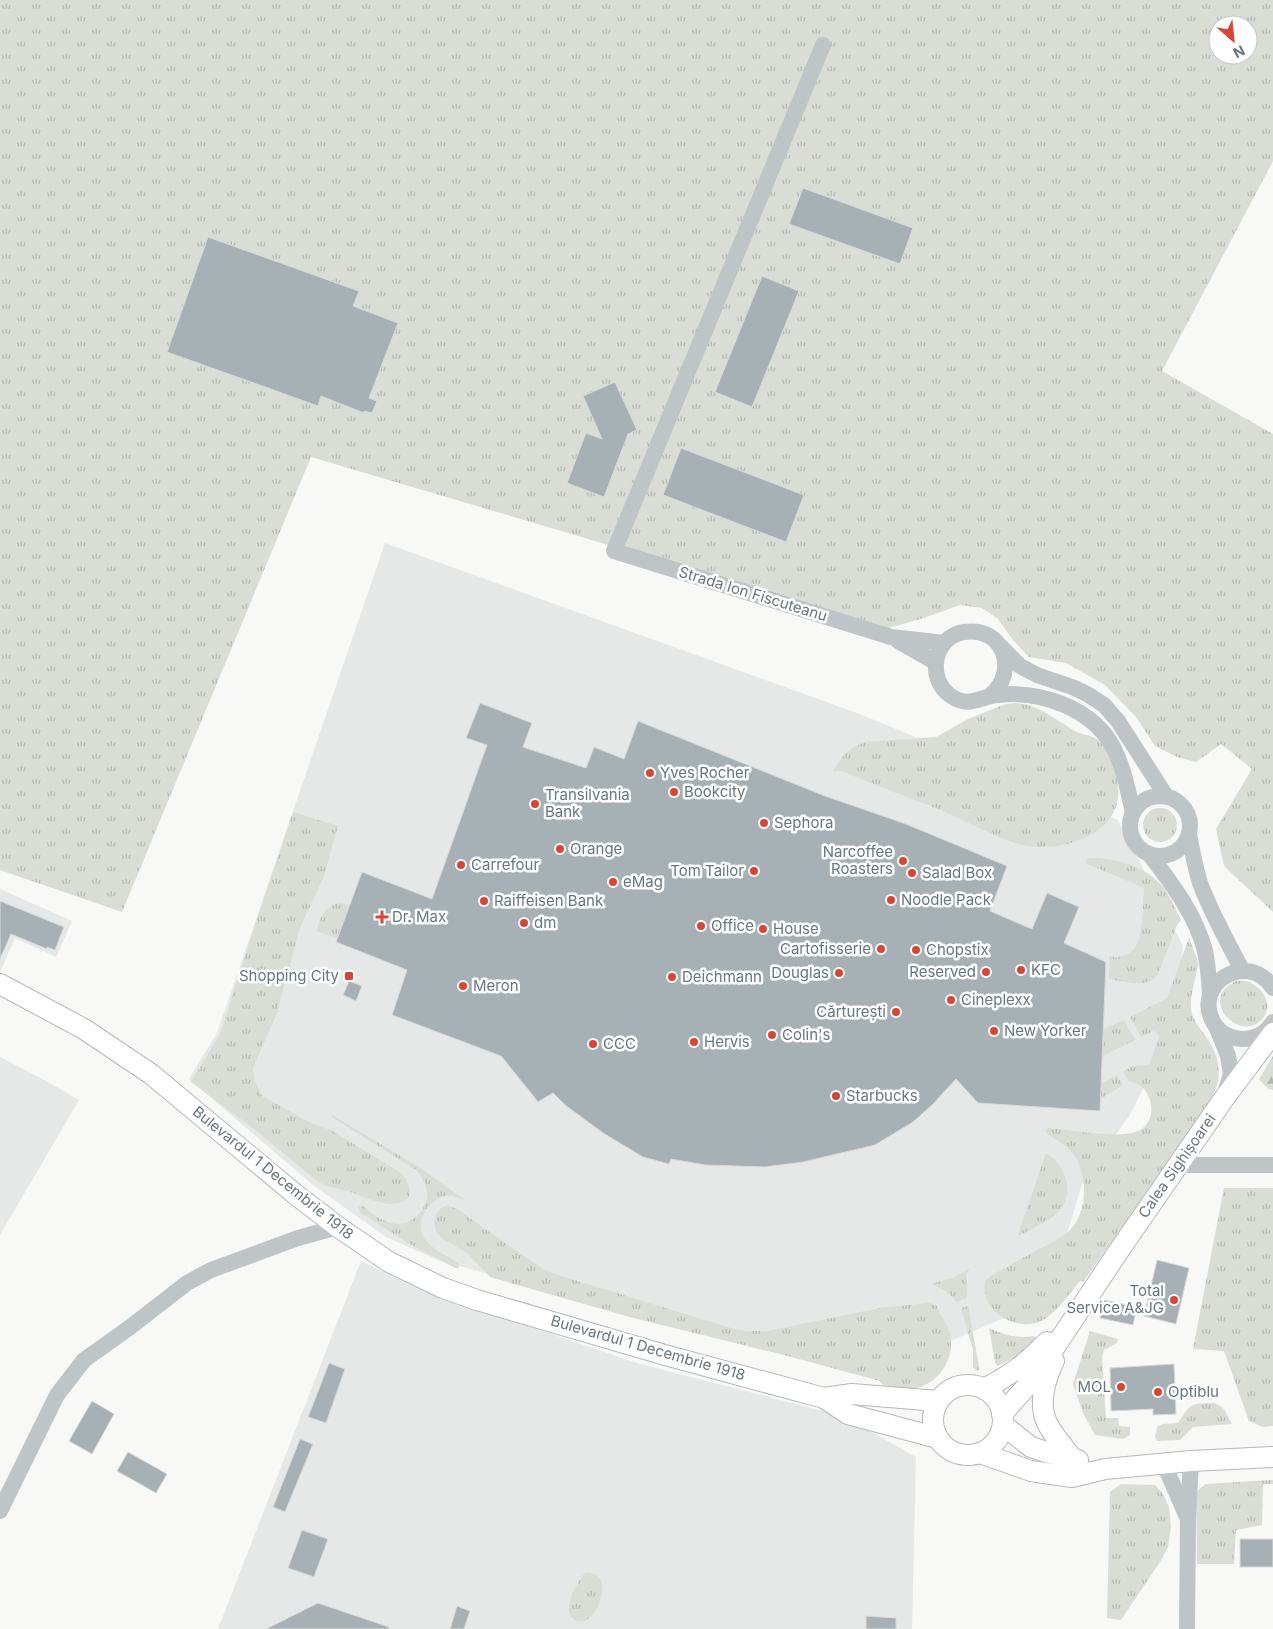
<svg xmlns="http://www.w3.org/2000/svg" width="1273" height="1629" font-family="Inter,sans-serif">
<defs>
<pattern id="grass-tufts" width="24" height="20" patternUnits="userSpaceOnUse" patternTransform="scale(1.25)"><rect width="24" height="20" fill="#d9ddd5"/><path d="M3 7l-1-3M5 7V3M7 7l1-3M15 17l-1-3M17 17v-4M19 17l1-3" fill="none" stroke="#b4b8b2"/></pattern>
<pattern id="forest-firs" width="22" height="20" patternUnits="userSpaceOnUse" patternTransform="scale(1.25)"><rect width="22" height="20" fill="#d9ddd5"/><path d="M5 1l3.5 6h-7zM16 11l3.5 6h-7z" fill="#b4b8b2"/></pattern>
</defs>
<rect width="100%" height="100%" fill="#f8f8f6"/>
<g fill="#e6e8e7">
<path d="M 385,543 L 857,713 L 1118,820 L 1183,946 L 1174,1027 L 1130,1115 L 1084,1178 L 1047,1299 L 930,1350 L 765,1351 L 438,1260 L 386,1237 L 313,1185 L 189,1079 L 217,1033 Z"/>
<path d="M 0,889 L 72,921 L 56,957 L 15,938 L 0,972 Z"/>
<path d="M 0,1057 L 48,1082 L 79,1100 L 0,1235 Z"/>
<path d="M 361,1261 L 416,1288 L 640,1364 L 843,1416 L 916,1457 L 912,1629 L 218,1629 Z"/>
</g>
<g fill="url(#grass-tufts)" fill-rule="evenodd">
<path d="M 0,0 L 1273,0 L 1273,161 L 1162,371 L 1273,434 L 1273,912 L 1224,866 L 1216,829 L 1252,769 L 1221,744 L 1196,762 L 1177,757 L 1155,746 L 1136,717 L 1105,685 L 1066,663 L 1029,657 L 1013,640 L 998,619 L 982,608 L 960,605 L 924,618 L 889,628 L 311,457 L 122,912 L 0,870 ZM 1218,25 L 1248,25 L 1248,55 L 1218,55 Z"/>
<path d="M 1016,703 C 1037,705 1047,714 1064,724 C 1069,727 1075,732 1080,733 C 1089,736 1094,736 1100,742 C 1107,749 1111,761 1114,769 C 1134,821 1084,848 1039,847 C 1010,847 974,824 947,813 C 912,798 876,786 842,771 L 834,771 C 843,754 848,748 866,742 L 936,737 L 968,719 L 1006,704 Z"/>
<circle cx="1160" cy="825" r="17"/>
<path d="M 293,812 L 338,826 L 324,876 L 300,928 L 277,1013 L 253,1068 L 254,1080 L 262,1096 L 311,1123 L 331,1130 L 401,1173 C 407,1180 411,1187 409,1197 C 391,1214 365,1195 346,1191 C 336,1188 326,1187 317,1181 L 254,1129 L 191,1082 L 220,1034 L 255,925 Z"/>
<path d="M 1094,858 C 1118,858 1146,867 1162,886 C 1170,895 1175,909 1181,920 L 1177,925 L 1158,974 C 1147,990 1124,981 1109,979 L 1109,956 C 1121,961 1136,952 1139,939 C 1143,923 1143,904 1144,888 L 1085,863 L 1087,859 Z"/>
<path d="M 340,903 L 350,905 L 337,938 L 316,931 C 320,918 325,905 340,903 Z"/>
<path d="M 1189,938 L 1197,959 L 1198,964 C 1196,980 1188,998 1192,1014 C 1195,1024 1203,1031 1208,1040 C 1219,1056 1223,1077 1213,1094 L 1215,1096 L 1084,1281 L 1080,1281 C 1070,1293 1056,1313 1043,1320 C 1018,1334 979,1311 985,1281 L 991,1276 C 1008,1266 1025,1257 1041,1248 C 1050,1243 1060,1239 1068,1232 C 1087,1215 1089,1178 1075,1157 C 1068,1145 1057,1141 1046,1133 L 1045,1130 L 1049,1128 C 1068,1130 1123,1139 1138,1131 C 1161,1121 1152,1082 1129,1082 L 1123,1071 L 1134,1066 L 1149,1065 L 1159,1037 L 1157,1033 L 1154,1031 L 1141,1037 L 1130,1017 L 1167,998 Z"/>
<path d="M 1236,981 C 1241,981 1246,980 1251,983 C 1262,988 1272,1003 1265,1015 C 1246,1048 1194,1001 1236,981 Z"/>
<path d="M 1124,1020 L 1135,1040 L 1103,1056 L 1104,1029 Z"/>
<path d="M 1117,1075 L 1123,1085 L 1101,1099 L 1101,1084 Z"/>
<path d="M 332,1115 L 419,1167 L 465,1200 C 459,1198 453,1195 446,1196 C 431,1197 416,1219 422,1234 C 428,1248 446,1255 458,1263 L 459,1268 L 455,1268 L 406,1242 L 361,1213 L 358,1207 L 363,1206 C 372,1214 385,1223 397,1224 C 414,1225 429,1207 427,1191 C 426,1183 421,1176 416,1170 L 332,1117 Z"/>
<path d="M 1046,1153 C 1065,1164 1076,1194 1059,1211 C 1049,1222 1031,1229 1019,1236 L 1018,1234 Z"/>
<path d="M 1224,1188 L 1273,1188 L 1273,1426 L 1262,1427 L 1249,1421 L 1224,1351 L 1193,1349 Z"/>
<path d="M 447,1205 L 457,1209 L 541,1268 L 555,1274 L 731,1328 L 747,1331 L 767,1331 L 880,1308 L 929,1303 L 937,1306 C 940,1316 948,1324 950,1334 C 956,1360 937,1387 910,1389 C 902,1389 892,1386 883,1385 L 880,1381 L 784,1355 L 633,1318 L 490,1277 L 467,1253 L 443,1239 L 436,1232 L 434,1223 L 437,1213 L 441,1208 Z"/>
<path d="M 970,1268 L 966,1275 L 967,1298 L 957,1302 L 946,1291 L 931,1284 L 955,1277 Z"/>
<path d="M 968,1306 L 979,1366 L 979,1370 L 976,1371 L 973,1367 L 973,1350 L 961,1308 Z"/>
<path d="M 989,1328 C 1004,1335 1018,1339 1034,1336 L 1036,1338 L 1019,1355 L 998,1366 L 995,1363 Z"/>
<path d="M 1090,1331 L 1118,1339 L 1117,1343 L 1104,1350 L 1102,1357 L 1106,1418 L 1118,1418 L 1119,1426 L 1130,1427 L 1130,1435 L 1123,1439 L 1095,1435 L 1083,1413 L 1073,1384 Z"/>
<path d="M 1214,1403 C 1225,1406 1227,1415 1232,1424 L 1193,1427 L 1180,1440 L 1157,1441 L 1155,1437 L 1157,1427 L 1163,1424 L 1178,1423 C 1192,1402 1189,1404 1214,1403 Z"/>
<path d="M 1273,1480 L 1273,1484 L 1263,1484 L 1262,1525 L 1236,1530 L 1234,1564 L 1197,1564 L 1196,1496 L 1199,1489 L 1206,1484 Z"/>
<path d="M 1121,1484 L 1155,1485 L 1163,1494 L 1169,1507 L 1171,1526 L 1168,1547 L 1160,1562 L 1121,1620 L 1107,1618 L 1110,1492 Z"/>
<path d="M 585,1573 C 613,1570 602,1609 588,1619 C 585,1622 581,1622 577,1621 C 558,1613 577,1583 585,1573 Z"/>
</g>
<path fill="url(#forest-firs)" d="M 1273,1056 L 1273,1090 L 1268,1089 L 1259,1079 Z"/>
<g fill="#a7b1b5" stroke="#dadad8">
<path d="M 803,188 L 913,228 L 900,264 L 789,224 Z"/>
<path d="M 208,237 L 359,291 L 353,306 L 398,323 L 369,398 L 377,401 L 372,413 L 364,411 L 364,413 L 321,396 L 318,406 L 167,352 Z"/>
<path d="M 762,276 L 799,291 L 752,407 L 715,392 Z"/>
<path d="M 615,382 L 637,430 L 628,434 L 604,497 L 567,483 L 586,433 L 602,439 L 583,396 Z"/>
<path d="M 681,448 L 804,495 L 786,542 L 663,495 Z"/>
<path d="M 480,703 L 532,723 L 523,747 L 586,768 L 594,747 L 624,759 L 638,721 L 825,796 L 906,824 L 1007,866 L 990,911 L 1032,929 L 1047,893 L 1079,907 L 1064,943 L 1106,962 L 1100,1111 L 978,1103 L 956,1079 L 932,1105 L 913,1122 L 875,1145 L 803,1162 L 765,1167 L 705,1165 L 671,1159 L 669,1164 L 643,1157 L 603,1133 L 565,1105 L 553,1093 L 538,1102 L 531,1093 L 501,1056 L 392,1015 L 407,970 L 336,942 L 362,872 L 432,899 L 487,745 L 466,738 Z"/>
<path d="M 0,901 L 64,927 L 55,950 L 47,947 L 47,949 L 11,934 L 0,959 Z"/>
<path d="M 349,981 L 362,986 L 356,1001 L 343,995 Z"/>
<path d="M 1157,1260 L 1189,1268 L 1176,1324 L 1144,1316 Z"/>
<path d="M 1104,1300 L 1137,1307 L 1133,1325 L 1100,1318 Z"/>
<path d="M 329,1363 L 345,1369 L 326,1423 L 308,1417 Z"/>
<path d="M 1174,1364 L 1176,1414 L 1153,1415 L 1153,1409 L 1111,1411 L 1110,1368 Z"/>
<path d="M 92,1401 L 114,1414 L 92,1454 L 69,1441 Z"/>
<path d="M 300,1439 L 313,1444 L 285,1512 L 273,1507 Z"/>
<path d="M 128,1452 L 167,1474 L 156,1493 L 117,1471 Z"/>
<path d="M 302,1530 L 328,1539 L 314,1577 L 288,1568 Z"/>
<rect x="1240" y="1539" width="33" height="28"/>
<path d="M 318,1603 L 389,1627 L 388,1629 L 266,1629 Z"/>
<path d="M 457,1606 L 470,1611 L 464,1629 L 450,1629 Z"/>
<path d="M 866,1616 L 896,1618 L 896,1629 L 866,1629 Z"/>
</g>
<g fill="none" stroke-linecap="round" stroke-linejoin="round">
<defs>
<g id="major">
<path d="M 0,984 L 84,1029 L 151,1074 L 295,1194 L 338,1227 L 389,1262 L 443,1288 L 477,1300 L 665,1355 L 824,1398 L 848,1414 L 938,1438"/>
<path d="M 1054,1361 C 1045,1379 1038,1404 1047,1423 C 1053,1435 1064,1447 1072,1458"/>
<circle cx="968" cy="1420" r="35"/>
<path d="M 984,1389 C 1010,1375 1026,1364 1047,1342"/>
<path d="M 824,1398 L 852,1394 L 938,1401"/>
<path d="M 1002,1414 L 1035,1377 L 1118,1252 L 1223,1100 L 1273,1033"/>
<path d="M 1003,1425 L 1031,1447 L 1046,1452 L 1078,1460"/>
<path d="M 980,1453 L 1031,1471 L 1072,1477 L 1105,1469 L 1191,1461 L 1273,1457"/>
</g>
</defs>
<use href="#major" stroke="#b3b9bc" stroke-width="22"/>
<g stroke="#bfc5c7" stroke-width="16">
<path d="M 823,45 L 614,551 L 891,637 L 944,643"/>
<path d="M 898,641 L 935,662"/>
<path d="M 1001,647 L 1020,666 L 1037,675 L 1072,687 L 1087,694 L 1104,705 L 1118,721 L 1166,796"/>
<path d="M 991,695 C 1019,670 1003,626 964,632 C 933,637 926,679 951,696 C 970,709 980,696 998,695 C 1040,690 1092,708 1113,747 C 1124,768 1128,790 1133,813"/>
<circle cx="1160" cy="826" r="30"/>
<path d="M 1189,834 C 1192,850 1195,867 1200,883 C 1211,913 1228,942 1242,970"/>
<path d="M 1150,855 C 1172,884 1196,915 1205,951 C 1208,965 1209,979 1210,993"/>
<path d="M 1273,988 C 1247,948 1189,986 1215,1025 C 1221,1034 1231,1038 1241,1039 C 1254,1040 1266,1033 1273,1022"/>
<path d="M 1217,1028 L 1228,1056 L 1231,1074 L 1225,1093"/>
<path d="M 1178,1165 L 1273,1165"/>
<path d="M 1164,1464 L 1187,1517"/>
<path d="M 0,1511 L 57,1395 L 84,1360 L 129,1328 L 187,1283 L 211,1270 L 298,1238 L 338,1227"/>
<path d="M 1187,1629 L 1188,1519 L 1191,1461"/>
</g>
<use href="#major" stroke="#fff" stroke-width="20"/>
</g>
<g fill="#d84535" stroke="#fff" stroke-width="2">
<circle cx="650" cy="773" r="5"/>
<circle cx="674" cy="792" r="5"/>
<circle cx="535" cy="804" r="5"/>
<circle cx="764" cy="823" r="5"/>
<circle cx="560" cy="849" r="5"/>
<circle cx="903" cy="861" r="5"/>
<circle cx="461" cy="865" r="5"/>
<circle cx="754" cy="871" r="5"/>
<circle cx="912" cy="873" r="5"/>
<circle cx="613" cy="882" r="5"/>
<circle cx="891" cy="900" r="5"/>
<circle cx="484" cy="901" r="5"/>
<path d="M379.5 909.5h5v5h5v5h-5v5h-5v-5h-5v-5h5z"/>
<circle cx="524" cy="923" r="5"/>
<circle cx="701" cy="926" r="5"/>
<circle cx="763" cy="929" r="5"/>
<circle cx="881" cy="949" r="5"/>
<circle cx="916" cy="950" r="5"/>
<circle cx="1021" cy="970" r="5"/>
<circle cx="986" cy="972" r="5"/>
<circle cx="839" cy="973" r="5"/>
<rect x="344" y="971" width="10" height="10" rx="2.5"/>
<circle cx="672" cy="977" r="5"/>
<circle cx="463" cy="986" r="5"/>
<circle cx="951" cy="1000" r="5"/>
<circle cx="896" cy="1012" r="5"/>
<circle cx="994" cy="1031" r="5"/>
<circle cx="772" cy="1035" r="5"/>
<circle cx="694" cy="1042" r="5"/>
<circle cx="593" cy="1044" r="5"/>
<circle cx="836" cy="1096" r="5"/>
<circle cx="1174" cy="1300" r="5"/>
<circle cx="1121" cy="1387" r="5"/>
<circle cx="1158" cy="1392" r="5"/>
</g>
<g text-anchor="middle" stroke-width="5" stroke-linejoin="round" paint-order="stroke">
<g font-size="15" fill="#65777f" stroke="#fff">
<text transform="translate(753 594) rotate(17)" y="5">Strada Ion Fiscuteanu</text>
<text transform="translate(1177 1166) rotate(-55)" y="5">Calea Sighișoarei</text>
<text transform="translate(273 1173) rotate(39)" y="5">Bulevardul 1 Decembrie 1918</text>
<text transform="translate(648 1348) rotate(16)" y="5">Bulevardul 1 Decembrie 1918</text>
</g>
<g font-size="15" fill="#65777f" stroke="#fff" text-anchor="start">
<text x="660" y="778">Yves Rocher</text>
<text x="684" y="797">Bookcity</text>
<text x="545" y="800">Transilvania<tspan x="545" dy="17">Bank</tspan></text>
<text x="774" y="828">Sephora</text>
<text x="570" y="854">Orange</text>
<text x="893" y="857" text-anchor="end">Narcoffee<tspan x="893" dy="17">Roasters</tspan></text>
<text x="471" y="870">Carrefour</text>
<text x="744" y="876" text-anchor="end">Tom Tailor</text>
<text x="922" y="878">Salad Box</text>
<text x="623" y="887">eMag</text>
<text x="901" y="905">Noodle Pack</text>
<text x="494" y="906">Raiffeisen Bank</text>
<text x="392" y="922">Dr. Max</text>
<text x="534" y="928">dm</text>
<text x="711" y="931">Office</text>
<text x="773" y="934">House</text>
<text x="871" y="954" text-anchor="end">Cartofisserie</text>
<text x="926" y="955">Chopstix</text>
<text x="1031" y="975">KFC</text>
<text x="976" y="977" text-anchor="end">Reserved</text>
<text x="829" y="978" text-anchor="end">Douglas</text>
<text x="339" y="981" text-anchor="end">Shopping City</text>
<text x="682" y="982">Deichmann</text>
<text x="473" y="991">Meron</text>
<text x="961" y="1005">Cineplexx</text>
<text x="886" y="1017" text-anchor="end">Cărturești</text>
<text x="1004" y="1036">New Yorker</text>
<text x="782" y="1040">Colin's</text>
<text x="704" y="1047">Hervis</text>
<text x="603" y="1049">CCC</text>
<text x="846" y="1101">Starbucks</text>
<text x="1164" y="1296" text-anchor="end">Total<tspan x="1164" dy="17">Service A&amp;JG</tspan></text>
<text x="1111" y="1392" text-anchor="end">MOL</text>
<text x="1168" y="1397">Optiblu</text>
</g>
</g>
<g transform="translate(1233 40) rotate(153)"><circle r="24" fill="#ffffff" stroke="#c1c9cc"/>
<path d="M0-4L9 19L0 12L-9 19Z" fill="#d84535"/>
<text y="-8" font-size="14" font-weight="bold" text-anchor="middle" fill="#65777f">N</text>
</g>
</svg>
